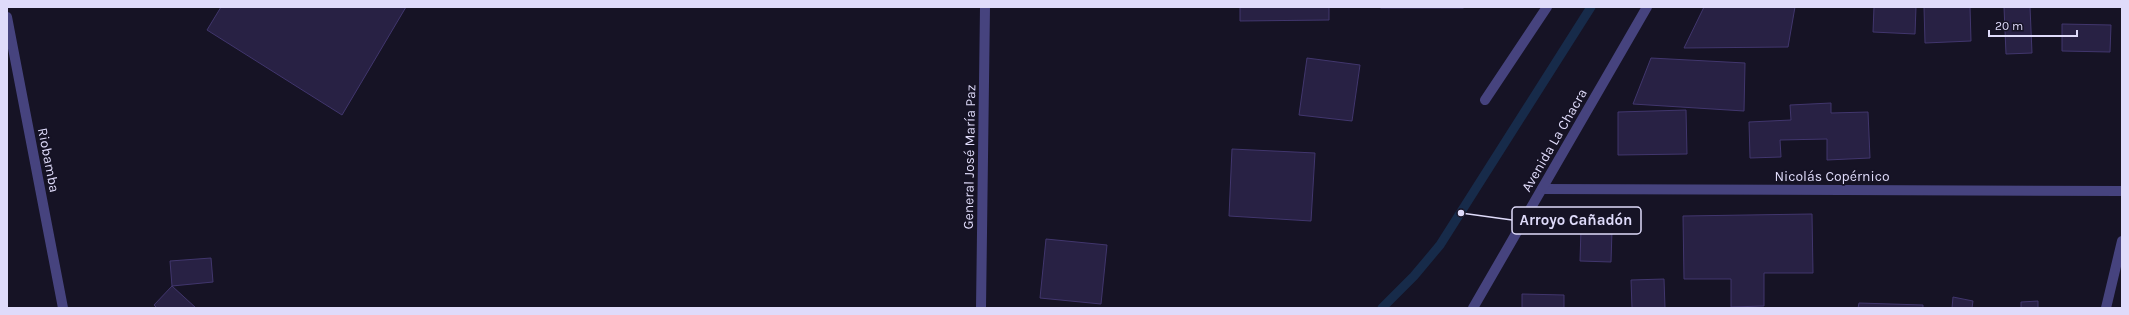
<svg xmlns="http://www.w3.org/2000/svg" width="2129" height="315" font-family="Karla,sans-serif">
<rect width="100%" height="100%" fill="#161325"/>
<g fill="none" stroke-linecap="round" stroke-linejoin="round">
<path stroke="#172b4a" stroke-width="9" d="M 1382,308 L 1414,276 L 1440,245 L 1591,7"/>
</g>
<g fill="#282144" stroke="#41366d">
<path d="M 221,7 L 406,7 L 342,115 L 207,30 Z"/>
<path d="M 1240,7 L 1329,7 L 1329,20 L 1240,21 Z"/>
<rect x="1381" y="7" width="82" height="1"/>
<path d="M 1704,7 L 1795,7 L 1788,47 L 1684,48 Z"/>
<path d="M 1874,7 L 1916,7 L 1915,34 L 1873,32 Z"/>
<path d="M 1924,7 L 1970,7 L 1971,41 L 1925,43 Z"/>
<path d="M 2004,7 L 2030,7 L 2032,53 L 2006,54 Z"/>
<path d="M 2062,24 L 2111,25 L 2110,52 L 2062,51 Z"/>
<path d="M 1307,58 L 1360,65 L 1352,121 L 1299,115 Z"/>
<path d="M 1651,58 L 1745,63 L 1744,111 L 1633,104 Z"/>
<path d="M 1831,103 L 1831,113 L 1868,112 L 1870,158 L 1827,160 L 1827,139 L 1780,140 L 1781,157 L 1750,158 L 1749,122 L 1791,120 L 1790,105 Z"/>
<path d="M 1686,110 L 1687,154 L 1618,155 L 1618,112 Z"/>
<path d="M 1232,149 L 1315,153 L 1311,221 L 1229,216 Z"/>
<path d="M 1812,214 L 1813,273 L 1764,273 L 1764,306 L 1731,307 L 1731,279 L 1684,279 L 1683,216 Z"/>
<path d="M 1581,229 L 1612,230 L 1611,262 L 1580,261 Z"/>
<path d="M 1046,239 L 1107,245 L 1101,304 L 1040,298 Z"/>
<path d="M 211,258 L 213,282 L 172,286 L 170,261 Z"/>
<path d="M 1664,279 L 1665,308 L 1632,308 L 1631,280 Z"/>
<path d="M 172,286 L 196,308 L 157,308 L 154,305 Z"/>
<path d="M 1522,294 L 1564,295 L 1564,308 L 1522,308 Z"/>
<path d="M 1953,297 L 1973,301 L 1972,308 L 1952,308 Z"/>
<path d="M 2038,301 L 2038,308 L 2021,308 L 2021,302 Z"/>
<path d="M 1859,303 L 1923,305 L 1923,308 L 1858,308 Z"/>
</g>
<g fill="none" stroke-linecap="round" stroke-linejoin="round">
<g stroke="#46437e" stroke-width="10">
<path d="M 7,17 L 63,308"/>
<path d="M 1485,100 L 1547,7"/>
<path d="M 1542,189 L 2122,191"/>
<path d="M 981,308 L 985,7"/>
<path d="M 1473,308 L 1647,7"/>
<path d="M 2106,308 L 2122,241"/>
</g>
</g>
<g text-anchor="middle" stroke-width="3.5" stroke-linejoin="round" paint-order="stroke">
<g font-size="14" fill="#dfdbfa" stroke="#161325">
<text transform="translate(1554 140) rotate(-60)" y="5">Avenida La Chacra</text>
<text transform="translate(969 157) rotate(-89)" y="5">General José María Paz</text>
<text transform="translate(49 160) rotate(79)" y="5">Riobamba</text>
<text x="1832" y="181">Nicolás Copérnico</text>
</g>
</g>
<path fill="none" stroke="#dfdbfa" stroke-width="1.5" d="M1461 213L1512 220"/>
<circle fill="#dfdbfa" stroke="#161325" stroke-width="1.5" cx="1461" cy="213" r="4"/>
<rect fill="#161325" stroke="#dfdbfa" stroke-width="1.5" x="1512" y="207" width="129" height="27" rx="4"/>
<g font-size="15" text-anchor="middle" font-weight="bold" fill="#dfdbfa">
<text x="1576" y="225">Arroyo Cañadón</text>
</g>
<rect width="2129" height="315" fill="none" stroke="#dfdbfa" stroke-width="16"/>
<path d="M1989 30v6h88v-6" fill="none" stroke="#dfdbfa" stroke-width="2"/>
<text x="1995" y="30" font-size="12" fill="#dfdbfa" stroke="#161325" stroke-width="3" paint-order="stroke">20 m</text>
</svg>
